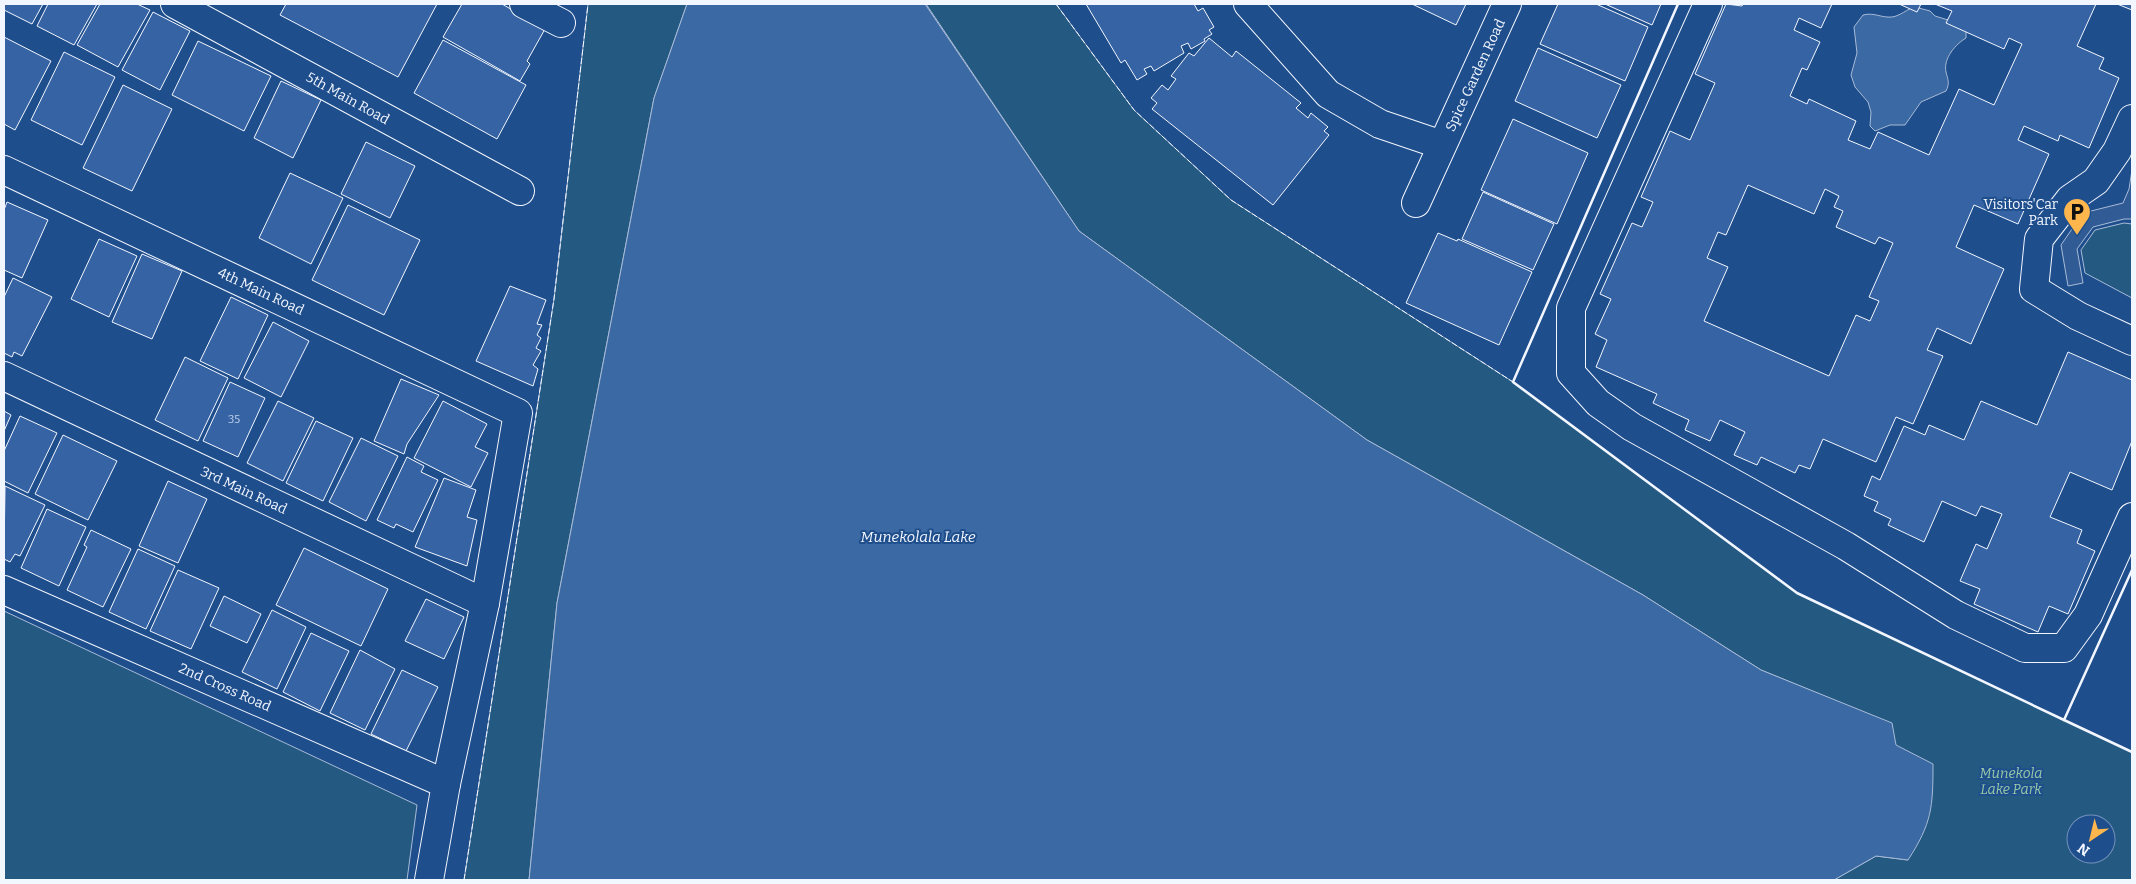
<svg xmlns="http://www.w3.org/2000/svg" width="2136" height="884" font-family="Bitter,serif">
<rect width="100%" height="100%" fill="#1f4e8c"/>
<g fill="#245a82" stroke="#a8bbd7" fill-rule="evenodd">
<path d="M 588,4 L 687,4 L 654,98 L 557,603 L 529,880 L 464,880 L 554,299 Z"/>
<path d="M 926,4 L 1056,4 L 1134,110 L 1231,200 L 1513,382 L 1797,593 L 2132,752 L 2132,880 L 1834,880 L 1876,856 L 1908,860 L 1892,724 L 1761,670 L 1643,595 L 1367,440 L 1079,231 ZM 2076,824 L 2106,824 L 2106,854 L 2076,854 Z"/>
<path d="M 2124,223 L 2132,224 L 2132,298 L 2085,273 L 2081,250 L 2095,230 Z"/>
<path d="M 4,611 L 417,805 L 407,880 L 4,880 Z"/>
</g>
<path fill="#305b95" stroke="#a8bbd7" d="M 2132,170 L 2132,219 L 2124,219 L 2093,227 L 2077,249 L 2083,283 L 2068,286 L 2061,245 L 2083,213 L 2123,203 L 2129,189 Z"/>
<g fill="#3b69a3" stroke="#a8bbd7">
<path d="M 687,4 L 925,4 L 1079,231 L 1367,440 L 1643,595 L 1761,670 L 1892,723 L 1896,745 L 1933,764 C 1933,807 1932,823 1908,860 L 1876,856 L 1834,880 L 529,880 L 557,603 L 654,98 Z"/>
<path d="M 1915,7 L 1930,11 L 1935,16 L 1948,20 L 1966,31 L 1966,38 C 1956,44 1943,58 1946,72 C 1948,80 1950,83 1946,91 L 1921,102 L 1905,125 L 1890,125 L 1875,131 L 1870,126 L 1871,112 L 1868,102 L 1855,87 L 1851,75 L 1857,53 L 1854,27 L 1863,15 C 1874,12 1881,18 1892,17 C 1900,16 1907,9 1915,7 Z"/>
</g>
<g fill="#3563a3" stroke="#f2f6ff" fill-rule="evenodd">
<path d="M 4,4 L 43,4 L 32,24 L 4,10 Z"/>
<path d="M 48,4 L 97,4 L 74,45 L 37,26 Z"/>
<path d="M 100,4 L 137,4 L 150,10 L 118,67 L 77,45 Z"/>
<path d="M 286,4 L 437,4 L 398,77 L 280,15 Z"/>
<path d="M 462,4 L 502,4 L 545,29 L 527,61 L 530,64 L 520,81 L 443,37 Z"/>
<path d="M 1086,4 L 1194,4 L 1198,11 L 1203,8 L 1214,27 L 1209,30 L 1212,34 L 1204,39 L 1205,41 L 1191,49 L 1188,43 L 1181,46 L 1184,53 L 1154,71 L 1151,66 L 1144,69 L 1147,74 L 1137,80 L 1125,60 L 1121,63 Z"/>
<path d="M 1412,4 L 1466,4 L 1456,25 Z"/>
<path d="M 1558,4 L 1596,4 L 1648,27 L 1625,81 L 1540,44 Z"/>
<path d="M 1605,4 L 1661,4 L 1652,25 Z"/>
<path d="M 1726,4 L 1742,6 L 1743,4 L 1832,4 L 1821,28 L 1799,18 L 1794,30 L 1820,42 L 1807,70 L 1802,68 L 1790,96 L 1807,104 L 1809,99 L 1856,121 L 1848,140 L 1870,149 L 1878,132 L 1929,155 L 1959,89 L 1994,105 L 2022,44 L 2009,38 L 2004,49 L 1946,23 L 1952,11 L 1935,4 L 2096,4 L 2077,46 L 2104,58 L 2099,69 L 2119,78 L 2089,148 L 2060,135 L 2058,141 L 2024,126 L 2018,140 L 2049,154 L 2018,224 L 1974,205 L 1956,247 L 2004,269 L 1971,344 L 1937,328 L 1927,350 L 1943,356 L 1913,424 L 1896,417 L 1876,462 L 1823,439 L 1810,469 L 1799,465 L 1795,473 L 1761,457 L 1757,465 L 1734,455 L 1745,432 L 1720,420 L 1710,441 L 1685,430 L 1689,420 L 1653,403 L 1657,394 L 1596,367 L 1607,340 L 1595,334 L 1611,299 L 1600,294 L 1632,223 L 1642,227 L 1653,202 L 1641,197 L 1670,131 L 1690,140 L 1715,83 L 1695,74 ZM 1748,185 L 1814,214 L 1825,189 L 1839,196 L 1834,207 L 1843,211 L 1836,227 L 1875,244 L 1879,237 L 1893,243 L 1869,297 L 1879,301 L 1870,321 L 1856,315 L 1829,376 L 1704,321 L 1728,267 L 1707,258 L 1718,232 L 1726,235 Z"/>
<path d="M 1899,4 L 1921,4 L 1917,12 Z"/>
<path d="M 2117,4 L 2132,4 L 2132,10 Z"/>
<path d="M 153,12 L 190,31 L 160,90 L 122,70 Z"/>
<path d="M 4,37 L 51,61 L 15,130 L 4,124 Z"/>
<path d="M 1209,38 L 1232,57 L 1236,51 L 1301,103 L 1296,108 L 1308,118 L 1311,113 L 1328,127 L 1324,131 L 1329,135 L 1273,205 L 1152,109 L 1157,103 L 1151,98 L 1162,85 L 1168,90 L 1176,79 L 1171,76 L 1189,53 L 1194,56 Z"/>
<path d="M 443,40 L 526,85 L 497,139 L 414,93 Z"/>
<path d="M 198,41 L 271,76 L 244,131 L 172,95 Z"/>
<path d="M 1538,48 L 1621,85 L 1597,138 L 1515,101 Z"/>
<path d="M 64,52 L 115,77 L 82,145 L 31,120 Z"/>
<path d="M 281,81 L 321,100 L 293,158 L 254,138 Z"/>
<path d="M 123,85 L 172,109 L 132,191 L 83,168 Z"/>
<path d="M 1513,119 L 1588,153 L 1557,224 L 1481,190 Z"/>
<path d="M 366,142 L 415,166 L 390,218 L 341,194 Z"/>
<path d="M 290,173 L 343,198 L 311,264 L 259,238 Z"/>
<path d="M 1483,192 L 1554,224 L 1533,270 L 1462,239 Z"/>
<path d="M 7,202 L 48,220 L 22,278 L 4,270 L 4,210 Z"/>
<path d="M 348,205 L 420,240 L 384,315 L 312,280 Z"/>
<path d="M 1438,233 L 1457,241 L 1458,239 L 1532,272 L 1499,345 L 1406,303 Z"/>
<path d="M 99,239 L 137,256 L 109,317 L 71,299 Z"/>
<path d="M 142,254 L 182,271 L 152,339 L 112,322 Z"/>
<path d="M 13,278 L 52,297 L 22,356 L 14,352 L 12,357 L 4,353 L 4,297 Z"/>
<path d="M 510,286 L 546,300 L 537,324 L 542,325 L 537,335 L 541,338 L 536,348 L 541,351 L 533,365 L 538,369 L 533,386 L 476,361 Z"/>
<path d="M 231,297 L 268,315 L 238,379 L 200,361 Z"/>
<path d="M 273,322 L 309,341 L 281,397 L 244,378 Z"/>
<path d="M 2068,352 L 2132,380 L 2132,441 L 2112,490 L 2070,472 L 2050,517 L 2082,530 L 2077,543 L 2095,551 L 2068,614 L 2049,606 L 2038,632 L 1974,604 L 1980,589 L 1960,581 L 1976,544 L 1987,549 L 2002,514 L 1981,506 L 1976,516 L 1942,501 L 1924,542 L 1888,525 L 1891,519 L 1874,511 L 1878,502 L 1864,496 L 1872,476 L 1880,480 L 1904,426 L 1925,435 L 1929,425 L 1964,440 L 1981,401 L 2037,425 Z"/>
<path d="M 185,357 L 228,378 L 198,441 L 155,420 Z"/>
<path d="M 401,379 L 439,395 L 407,444 L 404,454 L 374,441 Z"/>
<path d="M 230,382 L 265,398 L 238,457 L 203,441 Z"/>
<path d="M 278,401 L 314,418 L 283,481 L 247,463 Z"/>
<path d="M 443,401 L 487,424 L 475,447 L 488,453 L 471,487 L 414,458 Z"/>
<path d="M 4,411 L 11,415 L 4,431 Z"/>
<path d="M 20,416 L 57,433 L 28,493 L 4,481 L 4,451 Z"/>
<path d="M 316,421 L 353,438 L 323,501 L 286,483 Z"/>
<path d="M 63,435 L 117,461 L 88,520 L 35,494 Z"/>
<path d="M 361,438 L 398,456 L 366,521 L 329,502 Z"/>
<path d="M 407,457 L 424,466 L 421,472 L 438,480 L 413,532 L 396,524 L 394,528 L 377,520 Z"/>
<path d="M 444,478 L 476,490 L 467,517 L 477,520 L 467,566 L 415,547 Z"/>
<path d="M 168,481 L 207,499 L 178,563 L 139,546 Z"/>
<path d="M 5,486 L 45,505 L 20,556 L 15,554 L 10,562 L 4,559 Z"/>
<path d="M 47,509 L 86,527 L 59,586 L 21,568 Z"/>
<path d="M 91,530 L 131,549 L 103,607 L 67,590 L 87,547 L 84,545 Z"/>
<path d="M 304,548 L 388,589 L 361,646 L 276,605 Z"/>
<path d="M 138,549 L 175,566 L 146,629 L 109,612 Z"/>
<path d="M 178,570 L 219,588 L 191,649 L 150,631 Z"/>
<path d="M 224,596 L 261,614 L 247,643 L 210,626 Z"/>
<path d="M 426,599 L 464,617 L 444,659 L 405,641 Z"/>
<path d="M 272,610 L 306,627 L 277,689 L 242,672 Z"/>
<path d="M 311,633 L 349,651 L 320,711 L 283,692 Z"/>
<path d="M 360,650 L 395,669 L 365,730 L 330,713 Z"/>
<path d="M 402,670 L 438,687 L 406,751 L 371,734 Z"/>
</g>
<g fill="none" stroke-linecap="round" stroke-linejoin="round">
<defs>
<g id="minor">
<path d="M 175,4 L 520,191"/>
<path d="M 524,4 L 561,23"/>
<path d="M 1248,4 L 1328,94 L 1380,124 L 1442,145"/>
<path d="M 1708,4 L 1571,308 L 1571,373 L 1598,403 L 1632,427 L 1846,546 L 1956,615 L 2025,648 L 2064,648 L 2088,615 L 2132,517"/>
<path d="M 2132,119 L 2117,151 L 2096,181 L 2070,199 L 2039,239 L 2034,289 L 2078,316 L 2132,341"/>
<path d="M 4,170 L 518,413 L 485,603 L 446,784 L 429,880"/>
<path d="M 1416,203 L 1507,4"/>
<path d="M 4,376 L 485,603"/>
<path d="M 4,590 L 446,784"/>
</g>
</defs>
<use href="#minor" stroke="#f2f6ff" stroke-width="30"/>
<use href="#minor" stroke="#1f4e8c" stroke-width="28"/>
<g stroke="#f2f6ff" stroke-width="1" stroke-dasharray="6 2.5" stroke-linecap="butt">
<path d="M 1056,4 L 1134,110 L 1231,200 L 1513,382"/>
<path d="M 464,880 L 554,299 L 588,4"/>
</g>
<g stroke="#f2f6ff" stroke-width="2.5">
<path d="M 1678,4 L 1513,382 L 1797,593 L 2064,720 L 2132,570"/>
<path d="M 2064,720 L 2132,752"/>
</g>
</g>
<defs>
<symbol id="parking-pin" viewBox="-11 -11 22 30"><path d="M0 17L-7.5 6A9.5 9.5 0 1 1 7.5 6Z" fill="#ffb74d" stroke="#1f4e8c"/><path d="M-3.5-5.5H1a3.5 3.5 0 0 1 0 7H-1V5.5H-3.5ZM-1-3.4V-.6H.8a1.4 1.4 0 0 0 0-2.8Z" fill="#111"/></symbol>
</defs>
<g fill-rule="evenodd">
<use href="#parking-pin" x="2061" y="196" width="32" height="43"/>
</g>
<g text-anchor="middle" stroke-width="4" stroke-linejoin="round" paint-order="stroke">
<g font-size="11" fill="#c3d1e8">
<text x="234" y="423">35</text>
</g>
<g font-size="14" fill="#f2f6ff" stroke="#1f4e8c">
<text transform="translate(1475 75) rotate(-65)" y="5">Spice Garden Road</text>
<text transform="translate(348 98) rotate(29)" y="5">5th Main Road</text>
<text transform="translate(261 291) rotate(25)" y="5">4th Main Road</text>
<text transform="translate(244 490) rotate(25)" y="5">3rd Main Road</text>
<text transform="translate(225 687) rotate(24)" y="5">2nd Cross Road</text>
</g>
<g font-size="14" fill="#f2f6ff" stroke="#1f4e8c" text-anchor="end">
<text x="2058" y="209">Visitors'Car<tspan x="2058" dy="16">Park</tspan></text>
</g>
<g font-size="14" font-style="italic" fill="#97c8a6" stroke="#1f4e8c">
<text x="2011" y="778">Munekola<tspan x="2011" dy="16">Lake Park</tspan></text>
</g>
<g font-size="15" font-style="italic" fill="#f2f6ff" stroke="#1f4e8c">
<text x="918" y="542">Munekolala Lake</text>
</g>
</g>
<rect width="2136" height="884" fill="none" stroke="#f2f6ff" stroke-width="10"/>
<g transform="translate(2091 839) rotate(215)"><circle r="24" fill="#1f4e8c" stroke="#7391ba"/>
<path d="M0-4L9 19L0 12L-9 19Z" fill="#ffb74d"/>
<text y="-8" font-size="14" font-weight="bold" text-anchor="middle" fill="#f2f6ff">N</text>
</g>
</svg>
